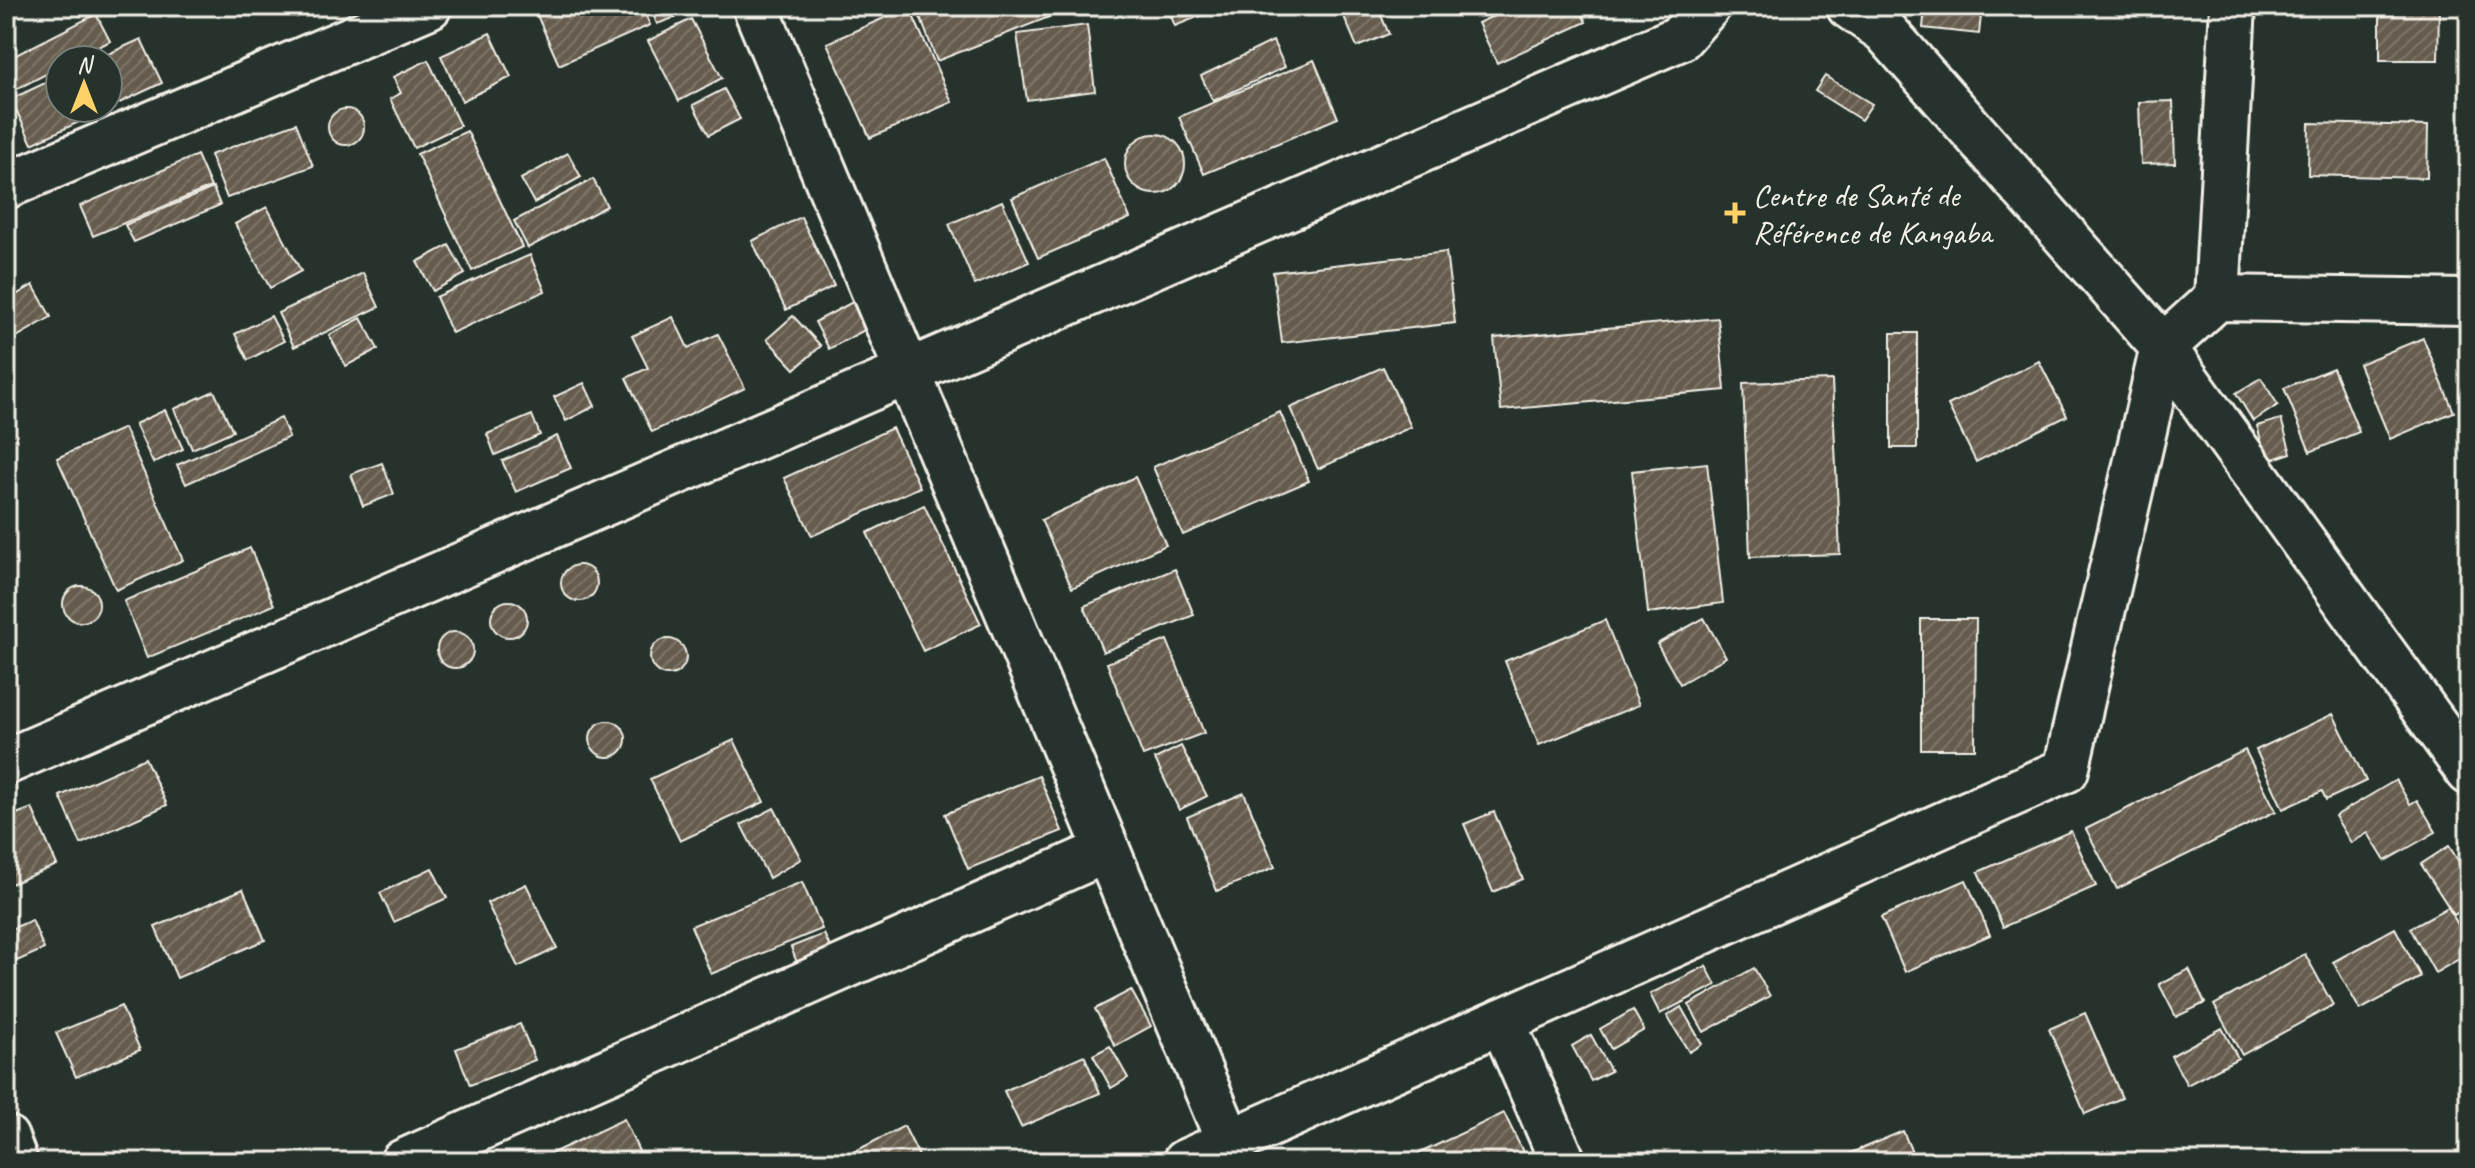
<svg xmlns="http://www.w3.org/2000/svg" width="2475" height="1168" font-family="Caveat,sans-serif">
<defs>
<pattern id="building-hatch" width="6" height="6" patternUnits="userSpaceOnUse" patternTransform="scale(2)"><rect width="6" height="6" fill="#655c4e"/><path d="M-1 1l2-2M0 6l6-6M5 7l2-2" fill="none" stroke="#7c7468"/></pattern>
</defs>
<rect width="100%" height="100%" fill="#26332d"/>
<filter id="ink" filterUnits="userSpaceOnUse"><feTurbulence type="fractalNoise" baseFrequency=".0125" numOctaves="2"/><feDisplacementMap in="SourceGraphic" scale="16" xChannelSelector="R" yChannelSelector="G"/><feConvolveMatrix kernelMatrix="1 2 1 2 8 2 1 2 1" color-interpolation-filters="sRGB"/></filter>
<g filter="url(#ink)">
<g fill="url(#building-hatch)" stroke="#f4f1e8" stroke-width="2">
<path d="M 291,6 L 320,6 L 297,17 Z"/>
<path d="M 551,6 L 642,6 L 650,25 L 559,65 L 536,13 Z"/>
<path d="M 650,6 L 688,6 L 690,12 L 657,24 Z"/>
<path d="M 916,6 L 1077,6 L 937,61 Z"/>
<path d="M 1167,6 L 1225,6 L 1175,26 Z"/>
<path d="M 1361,6 L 1377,6 L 1389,34 L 1357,47 L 1343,14 Z"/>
<path d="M 1515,6 L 1578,6 L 1586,22 L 1497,63 L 1478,23 Z"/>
<path d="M 1925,6 L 1982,6 L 1979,34 L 1923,28 Z"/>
<path d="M 2380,6 L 2439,6 L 2438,60 L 2380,60 Z"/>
<path d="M 909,7 L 952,102 L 870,138 L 827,43 Z"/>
<path d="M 96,14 L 110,41 L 74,60 L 60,60 L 60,67 L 9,93 L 6,87 L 6,60 Z"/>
<path d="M 691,19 L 722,78 L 679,101 L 648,41 Z"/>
<path d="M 1087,25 L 1095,91 L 1027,100 L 1017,34 Z"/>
<path d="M 490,33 L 511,77 L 462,101 L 441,56 Z"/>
<path d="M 141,39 L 162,83 L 32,144 L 11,99 L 60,76 L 60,108 L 108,108 L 108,60 L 95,60 Z"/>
<path d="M 1273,41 L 1285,67 L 1213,101 L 1201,76 Z"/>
<path d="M 428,60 L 460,126 L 414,148 L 390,99 L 401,93 L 393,77 Z"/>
<path d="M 1314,60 L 1338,118 L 1204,174 L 1179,117 Z"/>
<path d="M 1825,76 L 1872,104 L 1861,120 L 1815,91 Z"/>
<path d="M 724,89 L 740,119 L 709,135 L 693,105 Z"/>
<path d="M 2173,101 L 2175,163 L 2141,164 L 2139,102 Z"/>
<circle cx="346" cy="127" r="18"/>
<path d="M 296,123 L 313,166 L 227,198 L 210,155 Z"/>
<path d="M 2309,123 L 2428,126 L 2427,178 L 2308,175 Z"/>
<path d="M 467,131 L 522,247 L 472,271 L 417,154 Z"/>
<circle cx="1155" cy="164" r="30"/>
<path d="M 568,153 L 581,177 L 534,203 L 521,179 Z"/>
<path d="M 197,155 L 211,187 L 93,236 L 80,206 Z"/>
<path d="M 1104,158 L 1130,218 L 1038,258 L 1012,198 Z"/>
<path d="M 593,179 L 607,206 L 528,248 L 514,221 Z"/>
<path d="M 213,188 L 220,205 L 134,242 L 125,225 Z"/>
<path d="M 1002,201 L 1029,262 L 975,285 L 949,224 Z"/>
<path d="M 267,207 L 301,271 L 270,288 L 235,224 Z"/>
<path d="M 801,217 L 834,286 L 786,310 L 752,241 Z"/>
<path d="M 449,245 L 465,274 L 433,291 L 417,262 Z"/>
<path d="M 1446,252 L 1455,323 L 1282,343 L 1273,272 Z"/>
<path d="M 530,255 L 545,291 L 452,333 L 436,297 Z"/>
<path d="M 363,273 L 379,307 L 294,347 L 278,313 Z"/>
<path d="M 33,285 L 51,317 L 6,343 L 6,301 Z"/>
<path d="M 860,298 L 874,325 L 829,349 L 815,322 Z"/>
<path d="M 271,316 L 284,341 L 248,360 L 235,334 Z"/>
<path d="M 793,316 L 821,346 L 795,369 L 767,339 Z"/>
<path d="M 673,317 L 688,348 L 718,334 L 745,388 L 652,432 L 626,378 L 648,368 L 632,336 Z"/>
<path d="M 361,318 L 378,349 L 346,366 L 329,335 Z"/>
<path d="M 1718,318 L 1725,390 L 1501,410 L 1494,338 Z"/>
<rect x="1891" y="333" width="26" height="115"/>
<path d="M 2423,338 L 2454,412 L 2390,439 L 2359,364 Z"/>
<path d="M 2039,361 L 2067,416 L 1976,462 L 1948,405 Z"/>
<path d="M 1383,367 L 1411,427 L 1318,469 L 1290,408 Z"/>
<path d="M 2333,368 L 2359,432 L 2310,452 L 2284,388 Z"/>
<path d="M 2261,378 L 2278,405 L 2253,421 L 2236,393 Z"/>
<path d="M 1832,380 L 1840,554 L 1750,557 L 1743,383 Z"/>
<path d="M 584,383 L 595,406 L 566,421 L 554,397 Z"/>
<path d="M 214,391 L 233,431 L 192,449 L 174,409 Z"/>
<path d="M 165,410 L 183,449 L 153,463 L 135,424 Z"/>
<path d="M 1280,412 L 1309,481 L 1183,535 L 1153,467 Z"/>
<path d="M 532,415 L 540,435 L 495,455 L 487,434 Z"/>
<path d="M 281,418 L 289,437 L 186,484 L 177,465 Z"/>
<path d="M 2281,419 L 2291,453 L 2267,461 L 2257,426 Z"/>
<path d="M 124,428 L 183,560 L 116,590 L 57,458 Z"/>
<path d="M 892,428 L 920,487 L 812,536 L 784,478 Z"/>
<path d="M 557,436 L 571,468 L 516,492 L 502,461 Z"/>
<path d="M 382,463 L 394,494 L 363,506 L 351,474 Z"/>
<path d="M 1707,463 L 1723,603 L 1648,613 L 1632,471 Z"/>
<path d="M 1135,477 L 1166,545 L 1072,588 L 1041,520 Z"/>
<path d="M 924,505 L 981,624 L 923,651 L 867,533 Z"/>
<path d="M 250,548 L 274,605 L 147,658 L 124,601 Z"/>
<circle cx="579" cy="583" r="18"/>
<path d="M 1175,569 L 1194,615 L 1103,652 L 1084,606 Z"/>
<circle cx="81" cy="604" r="18"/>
<circle cx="509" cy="619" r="18"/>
<path d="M 1704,618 L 1726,657 L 1680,684 L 1657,644 Z"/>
<path d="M 1921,619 L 1976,619 L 1975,749 L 1921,749 Z"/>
<path d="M 1605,620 L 1639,705 L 1539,745 L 1505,661 Z"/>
<circle cx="455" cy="650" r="18"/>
<circle cx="668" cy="657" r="18"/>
<path d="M 1167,640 L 1204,733 L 1143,756 L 1107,663 Z"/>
<path d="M 2333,714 L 2366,781 L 2326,800 L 2322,791 L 2283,809 L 2256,750 Z"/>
<circle cx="608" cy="739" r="18"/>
<path d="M 734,740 L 764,802 L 680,841 L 650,779 Z"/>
<path d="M 1181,746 L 1207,796 L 1179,810 L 1155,759 Z"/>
<path d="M 2245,750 L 2276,811 L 2117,889 L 2086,829 Z"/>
<path d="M 145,758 L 167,805 L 81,844 L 60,796 Z"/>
<path d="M 1039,776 L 1062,831 L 968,869 L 945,814 Z"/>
<path d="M 2396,780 L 2410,804 L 2417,800 L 2436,832 L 2385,861 L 2368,833 L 2351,843 L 2335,816 Z"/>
<path d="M 1244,793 L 1275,867 L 1217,891 L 1187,817 Z"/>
<path d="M 32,808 L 57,865 L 6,886 L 6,818 Z"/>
<path d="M 774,808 L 801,859 L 769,878 L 741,825 Z"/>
<path d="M 1494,812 L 1523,879 L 1493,892 L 1464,824 Z"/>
<path d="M 2071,831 L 2096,886 L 2003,927 L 1978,872 Z"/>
<path d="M 2449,846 L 2469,878 L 2469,905 L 2454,915 L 2421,864 Z"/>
<path d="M 432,868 L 447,898 L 394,922 L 380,893 Z"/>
<path d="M 1966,880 L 1990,935 L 1905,972 L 1881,917 Z"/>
<path d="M 802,882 L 822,929 L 711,974 L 691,926 Z"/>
<path d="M 526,884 L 557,948 L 518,967 L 487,903 Z"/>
<path d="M 243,889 L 265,940 L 177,978 L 155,927 Z"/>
<path d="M 2448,907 L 2469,944 L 2469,953 L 2435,973 L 2410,928 Z"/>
<path d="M 32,920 L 44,949 L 17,961 L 6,931 Z"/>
<path d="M 2395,928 L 2421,977 L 2360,1010 L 2333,962 Z"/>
<path d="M 824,934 L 837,962 L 802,976 L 791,947 Z"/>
<path d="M 2305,954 L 2333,1005 L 2242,1055 L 2214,1005 Z"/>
<path d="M 1706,966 L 1716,985 L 1660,1014 L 1650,994 Z"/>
<path d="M 1754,968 L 1770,996 L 1704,1032 L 1689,1005 Z"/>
<path d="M 2189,969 L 2205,1003 L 2176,1017 L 2159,984 Z"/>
<path d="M 1131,990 L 1151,1026 L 1115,1046 L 1095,1009 Z"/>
<path d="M 121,1006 L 140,1050 L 76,1077 L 56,1033 Z"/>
<path d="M 1681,1007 L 1702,1044 L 1689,1052 L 1667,1016 Z"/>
<path d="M 1633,1010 L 1644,1030 L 1611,1049 L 1600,1029 Z"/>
<path d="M 2085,1013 L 2122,1098 L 2085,1114 L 2049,1029 Z"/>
<path d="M 520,1024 L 535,1060 L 470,1085 L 456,1049 Z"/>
<path d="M 2222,1028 L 2238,1058 L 2187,1085 L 2171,1056 Z"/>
<path d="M 1591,1035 L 1611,1071 L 1591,1081 L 1572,1046 Z"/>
<path d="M 1110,1046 L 1128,1078 L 1111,1088 L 1093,1055 Z"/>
<path d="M 1084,1055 L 1100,1093 L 1021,1127 L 1004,1091 Z"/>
<path d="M 1504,1113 L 1528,1162 L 1401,1162 Z"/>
<path d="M 624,1119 L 644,1162 L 547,1162 L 544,1157 Z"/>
<path d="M 904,1126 L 922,1162 L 847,1162 L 844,1157 Z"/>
<path d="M 1903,1131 L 1916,1162 L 1829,1162 Z"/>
<path d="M 532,1152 L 538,1162 L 516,1162 Z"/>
</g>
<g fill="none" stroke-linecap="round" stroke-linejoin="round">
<defs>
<g id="minor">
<path d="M 755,6 L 1229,1142"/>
<path d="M 1849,6 L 1884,30 L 2163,347 L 2469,772"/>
<path d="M 6,186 L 429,6"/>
<path d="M 2217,298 L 2233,6"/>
<path d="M 6,762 L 1680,38 L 1708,6"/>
<path d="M 1502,1021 L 1563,1162"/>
<path d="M 6,1138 L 15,1162"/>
<path d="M 403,1162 L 1107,850"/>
<path d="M 1185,1162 L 2066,770 L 2163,347 L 2217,298 L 2469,302"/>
</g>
</defs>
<use href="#minor" stroke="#f4f1e8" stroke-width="50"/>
<use href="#minor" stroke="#26332d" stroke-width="44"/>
</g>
</g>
<path fill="#ffd166" stroke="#26332d" stroke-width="3" d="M1731 201h8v8h8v8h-8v8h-8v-8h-8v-8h8z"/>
<g text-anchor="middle" stroke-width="6" stroke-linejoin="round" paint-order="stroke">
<g font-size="32" fill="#f4f1e8" stroke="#26332d" text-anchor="start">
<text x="1753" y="206">Centre de Santé de<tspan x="1753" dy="37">Référence de Kangaba</tspan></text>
</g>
</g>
<rect width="2475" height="1168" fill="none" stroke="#26332d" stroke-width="32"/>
<rect x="16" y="16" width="2443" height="1136" fill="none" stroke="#f4f1e8" stroke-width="3" filter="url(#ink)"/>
<g transform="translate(84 84)"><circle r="38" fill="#26332d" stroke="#787f78" stroke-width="2"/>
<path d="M0-6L14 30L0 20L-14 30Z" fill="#ffd166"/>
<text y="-12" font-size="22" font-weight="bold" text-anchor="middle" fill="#f4f1e8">N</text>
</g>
</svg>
